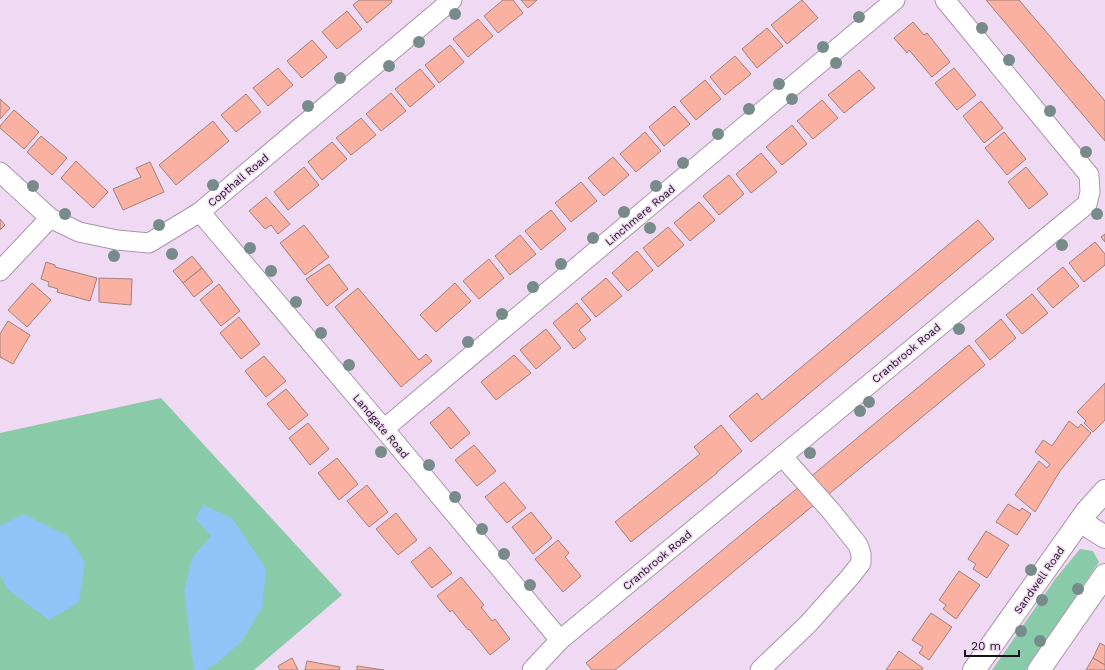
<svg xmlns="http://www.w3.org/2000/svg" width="1105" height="670" font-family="'Work Sans',sans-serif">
<rect width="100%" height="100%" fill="#f0d9f3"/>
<g fill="#89cba9">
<path d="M 161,398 L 342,595 L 254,670 L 0,670 L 0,433 Z"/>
<path d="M 1080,549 L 1093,551 L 1099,562 L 1026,670 L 992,670 L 1056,578 Z"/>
</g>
<g fill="#90c3f6">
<path d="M 203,505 L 232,518 L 266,569 L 262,608 L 241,642 L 217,663 L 206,670 L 194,670 L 184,591 L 192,558 L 211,536 L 195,518 Z"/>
<path d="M 23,514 L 68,536 L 85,562 L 79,602 L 49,620 L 7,589 L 0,575 L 0,526 Z"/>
</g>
<g fill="#fbb1a1" stroke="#a28179">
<path d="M 359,0 L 391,0 L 392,2 L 367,23 L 353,5 Z"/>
<path d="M 503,0 L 513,0 L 523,13 L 498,33 L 484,16 Z"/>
<path d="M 521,0 L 537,0 L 528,8 Z"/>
<path d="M 802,0 L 818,18 L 787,44 L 771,25 Z"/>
<path d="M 986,0 L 1019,0 L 1105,101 L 1105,141 Z"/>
<path d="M 347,11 L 362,29 L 337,49 L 322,32 Z"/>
<path d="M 478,19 L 493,36 L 468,57 L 453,39 Z"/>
<path d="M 913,22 L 924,35 L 927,33 L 950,62 L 932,77 L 909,50 L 907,53 L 894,38 Z"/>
<path d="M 767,28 L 783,46 L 757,68 L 742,49 Z"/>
<path d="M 312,40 L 327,57 L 302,78 L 287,61 Z"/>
<path d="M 450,45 L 464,62 L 439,83 L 425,65 Z"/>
<path d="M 735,56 L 751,74 L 725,95 L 710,77 Z"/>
<path d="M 278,68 L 293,85 L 268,106 L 253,88 Z"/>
<path d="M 954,68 L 976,95 L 957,110 L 935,83 Z"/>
<path d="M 420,69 L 435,86 L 410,107 L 395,89 Z"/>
<path d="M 859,70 L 875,88 L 844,113 L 828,95 Z"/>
<path d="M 705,80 L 721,99 L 696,120 L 680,101 Z"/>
<path d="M 391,93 L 406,111 L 381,131 L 366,114 Z"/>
<path d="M 246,94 L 261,112 L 236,132 L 221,115 Z"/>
<path d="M 0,99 L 10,108 L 0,119 Z"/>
<path d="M 822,100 L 838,118 L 813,139 L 797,121 Z"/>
<path d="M 981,101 L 1003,128 L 984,143 L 963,116 Z"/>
<path d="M 674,106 L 690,124 L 664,146 L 649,127 Z"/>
<path d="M 14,110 L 39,132 L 24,149 L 0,128 L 0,126 Z"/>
<path d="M 361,118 L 376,135 L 351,155 L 336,138 Z"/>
<path d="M 213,121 L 229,141 L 176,185 L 159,165 Z"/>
<path d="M 792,125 L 807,144 L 782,165 L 766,147 Z"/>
<path d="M 645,132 L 661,151 L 636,172 L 620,154 Z"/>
<path d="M 1004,132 L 1026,159 L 1007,175 L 985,148 Z"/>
<path d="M 41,136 L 67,158 L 52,175 L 27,152 Z"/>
<path d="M 332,142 L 347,159 L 322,180 L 308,162 Z"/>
<path d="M 761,153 L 777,172 L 751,193 L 736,174 Z"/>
<path d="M 613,157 L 629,175 L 604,196 L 588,178 Z"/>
<path d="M 76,161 L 108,192 L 93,208 L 61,178 Z"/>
<path d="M 150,162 L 164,192 L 123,210 L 113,189 L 141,177 L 136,168 Z"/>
<path d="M 304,167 L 319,185 L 288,210 L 274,192 Z"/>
<path d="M 1026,167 L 1048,194 L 1029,209 L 1008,182 Z"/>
<path d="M 729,175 L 744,194 L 719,215 L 703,196 Z"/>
<path d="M 581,182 L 597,201 L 571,222 L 555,203 Z"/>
<path d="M 266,197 L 290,224 L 278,234 L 271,225 L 265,229 L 249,211 Z"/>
<path d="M 699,202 L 715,220 L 690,241 L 674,223 Z"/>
<path d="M 551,210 L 566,229 L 541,250 L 525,231 Z"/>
<path d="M 0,219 L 5,225 L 0,230 Z"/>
<path d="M 978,220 L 994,239 L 751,442 L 729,416 L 757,393 L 762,400 Z"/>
<path d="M 304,225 L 329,257 L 305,275 L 280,243 Z"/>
<path d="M 668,227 L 684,245 L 658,267 L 643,248 Z"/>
<path d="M 1105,234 L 1105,242 L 1101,237 Z"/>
<path d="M 520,235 L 536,254 L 510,275 L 495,256 Z"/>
<path d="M 1095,242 L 1105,254 L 1105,265 L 1084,282 L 1069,263 Z"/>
<path d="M 637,251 L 653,270 L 628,291 L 612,273 Z"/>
<path d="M 192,256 L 202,268 L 183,283 L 173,271 Z"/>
<path d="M 489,259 L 504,278 L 479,299 L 463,281 Z"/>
<path d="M 46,262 L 55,265 L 55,267 L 97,278 L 90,301 L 57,292 L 58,289 L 48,286 L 49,282 L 41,279 Z"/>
<path d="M 329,264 L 348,289 L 327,306 L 306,279 Z"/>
<path d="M 1063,267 L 1079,286 L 1053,308 L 1037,289 Z"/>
<path d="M 202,268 L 213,282 L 194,297 L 183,283 Z"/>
<path d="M 99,278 L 132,279 L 131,305 L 99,302 Z"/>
<path d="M 606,278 L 622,296 L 596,317 L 581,299 Z"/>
<path d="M 32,283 L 51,300 L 27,327 L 8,310 Z"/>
<path d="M 455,283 L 471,301 L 436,332 L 420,315 Z"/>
<path d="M 219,284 L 240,311 L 221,326 L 200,300 Z"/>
<path d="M 358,288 L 419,360 L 426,354 L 432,361 L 401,387 L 335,307 Z"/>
<path d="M 1032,294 L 1048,313 L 1022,334 L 1006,315 Z"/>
<path d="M 577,303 L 591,320 L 579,330 L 586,339 L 574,349 L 553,323 Z"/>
<path d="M 239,317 L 260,344 L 241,359 L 220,333 Z"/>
<path d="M 1001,319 L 1016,338 L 990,360 L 975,341 Z"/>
<path d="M 8,321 L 30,335 L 13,364 L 0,357 L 0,334 Z"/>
<path d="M 546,329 L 561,348 L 536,369 L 520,350 Z"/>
<path d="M 969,345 L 985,365 L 824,498 L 808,479 Z"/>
<path d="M 514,355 L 531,373 L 496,400 L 481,382 Z"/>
<path d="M 264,356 L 286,381 L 266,397 L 245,371 Z"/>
<path d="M 1105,383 L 1105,420 L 1093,432 L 1084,423 L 1086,421 L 1077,412 Z"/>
<path d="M 286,389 L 308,415 L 289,430 L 267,404 Z"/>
<path d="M 449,407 L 470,433 L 451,449 L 430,423 Z"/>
<path d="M 1069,421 L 1078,428 L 1081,424 L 1091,433 L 1060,471 L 1035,512 L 1015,495 L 1039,461 L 1047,468 L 1050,464 L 1035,452 L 1043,440 L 1052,446 Z"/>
<path d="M 308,423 L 329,449 L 310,465 L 289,438 Z"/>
<path d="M 721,425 L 742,451 L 717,472 L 717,473 L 631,542 L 615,522 L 700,454 L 694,447 Z"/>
<path d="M 474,445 L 496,471 L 477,486 L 455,460 Z"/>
<path d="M 337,458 L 358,484 L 339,500 L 318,473 Z"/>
<path d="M 504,482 L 526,508 L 507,523 L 485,497 Z"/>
<path d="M 367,485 L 388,512 L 369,527 L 347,501 Z"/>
<path d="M 800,486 L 815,504 L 615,670 L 592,670 L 586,663 Z"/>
<path d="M 1008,504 L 1020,511 L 1022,508 L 1031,514 L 1017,535 L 996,522 Z"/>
<path d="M 531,512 L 552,538 L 533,554 L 512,527 Z"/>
<path d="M 396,513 L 417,540 L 398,555 L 376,529 Z"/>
<path d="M 986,531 L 1009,545 L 987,578 L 973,569 L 976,564 L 968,559 Z"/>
<path d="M 558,540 L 569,553 L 565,557 L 581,576 L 563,592 L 535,559 Z"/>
<path d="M 430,547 L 452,573 L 432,588 L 411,562 Z"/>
<path d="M 959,571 L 980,585 L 956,619 L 943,609 L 946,605 L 939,600 Z"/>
<path d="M 461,577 L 484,605 L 481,607 L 492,621 L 495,619 L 510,639 L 490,655 L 469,629 L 468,630 L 452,610 L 450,612 L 437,596 Z"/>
<path d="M 931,613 L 952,627 L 929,660 L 919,653 L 923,647 L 912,640 Z"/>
<path d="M 1100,643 L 1105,646 L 1105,665 L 1093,658 Z"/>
<path d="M 899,651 L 923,668 L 922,670 L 886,670 Z"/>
<path d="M 292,658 L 298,670 L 280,670 L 278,666 Z"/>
<path d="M 1093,658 L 1105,665 L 1105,670 L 1086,670 Z"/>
<path d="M 307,661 L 340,667 L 339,670 L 305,670 Z"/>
<path d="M 357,666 L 384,670 L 357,670 Z"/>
</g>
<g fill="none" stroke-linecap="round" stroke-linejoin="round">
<defs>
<g id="minor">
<path d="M 0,172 L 50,218 L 79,232 L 117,240 L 149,243 L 200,212 L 452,0"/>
<path d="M 200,212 L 384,429 L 560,640"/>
<path d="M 0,271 L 50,218"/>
<path d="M 384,429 L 895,0"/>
<path d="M 532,670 L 560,640 L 1087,204 L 1090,192 L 1089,175 L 945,0"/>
<path d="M 760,670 L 808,624 L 850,577 L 861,563 L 861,554 L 858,545 L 831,511 L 782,456"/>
</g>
<g id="primary">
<path d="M 1080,521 L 1105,537"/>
<path d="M 974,670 L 1087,511 L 1105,491"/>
<path d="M 1039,670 L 1105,575"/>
</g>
</defs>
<use href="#minor" stroke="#aa94ac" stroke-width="21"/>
<use href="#primary" stroke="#aa94ac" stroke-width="24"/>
<use href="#minor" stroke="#fff" stroke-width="19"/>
<use href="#primary" stroke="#fff" stroke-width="22"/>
</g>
<g fill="#768b8a">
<circle cx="455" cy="14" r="6"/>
<circle cx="859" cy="17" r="6"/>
<circle cx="982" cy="28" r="6"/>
<circle cx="419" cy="42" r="6"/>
<circle cx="823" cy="47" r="6"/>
<circle cx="1009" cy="60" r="6"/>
<circle cx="836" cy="63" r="6"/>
<circle cx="389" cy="66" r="6"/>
<circle cx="340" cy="78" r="6"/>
<circle cx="779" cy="84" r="6"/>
<circle cx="792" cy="99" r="6"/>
<circle cx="308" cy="106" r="6"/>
<circle cx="749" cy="109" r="6"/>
<circle cx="1050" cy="111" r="6"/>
<circle cx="718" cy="134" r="6"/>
<circle cx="1086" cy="152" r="6"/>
<circle cx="683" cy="163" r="6"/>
<circle cx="213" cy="185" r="6"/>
<circle cx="33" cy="186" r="6"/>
<circle cx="656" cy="186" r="6"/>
<circle cx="624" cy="212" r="6"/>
<circle cx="65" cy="214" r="6"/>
<circle cx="1097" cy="214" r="6"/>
<circle cx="159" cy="225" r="6"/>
<circle cx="650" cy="228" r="6"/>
<circle cx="593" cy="238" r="6"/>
<circle cx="1062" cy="245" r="6"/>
<circle cx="250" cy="248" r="6"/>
<circle cx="172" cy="254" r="6"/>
<circle cx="114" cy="256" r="6"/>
<circle cx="561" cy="264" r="6"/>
<circle cx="271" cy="271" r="6"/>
<circle cx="533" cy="287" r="6"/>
<circle cx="296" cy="302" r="6"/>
<circle cx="502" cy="314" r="6"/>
<circle cx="959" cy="329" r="6"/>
<circle cx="321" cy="333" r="6"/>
<circle cx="468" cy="342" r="6"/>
<circle cx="349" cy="365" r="6"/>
<circle cx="869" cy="402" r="6"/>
<circle cx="860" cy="411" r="6"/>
<circle cx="381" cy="452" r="6"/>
<circle cx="810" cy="453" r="6"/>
<circle cx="429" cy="465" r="6"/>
<circle cx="455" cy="497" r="6"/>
<circle cx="482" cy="529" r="6"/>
<circle cx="504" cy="554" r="6"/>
<circle cx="1031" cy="570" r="6"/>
<circle cx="530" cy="585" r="6"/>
<circle cx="1078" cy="589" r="6"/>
<circle cx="1042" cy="600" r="6"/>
<circle cx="1021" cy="631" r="6"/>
<circle cx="1040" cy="641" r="6"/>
</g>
<g text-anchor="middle" stroke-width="3" stroke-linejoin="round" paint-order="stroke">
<g font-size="11" fill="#19121a" stroke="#f0d9f3">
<text transform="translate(238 180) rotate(-40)" y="4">Copthall Road</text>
<text transform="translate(640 215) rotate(-40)" y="4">Linchmere Road</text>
<text transform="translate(906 353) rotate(-40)" y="4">Cranbrook Road</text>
<text transform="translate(381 426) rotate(50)" y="4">Landgate Road</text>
<text transform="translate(657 560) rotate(-40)" y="4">Cranbrook Road</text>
<text transform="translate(1039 580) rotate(-55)" y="4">Sandwell Road</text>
</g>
</g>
<path d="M965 650v6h54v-6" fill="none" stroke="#19121a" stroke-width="2"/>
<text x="971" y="650" font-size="12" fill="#19121a" stroke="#f0d9f3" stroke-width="3" paint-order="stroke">20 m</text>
</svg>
